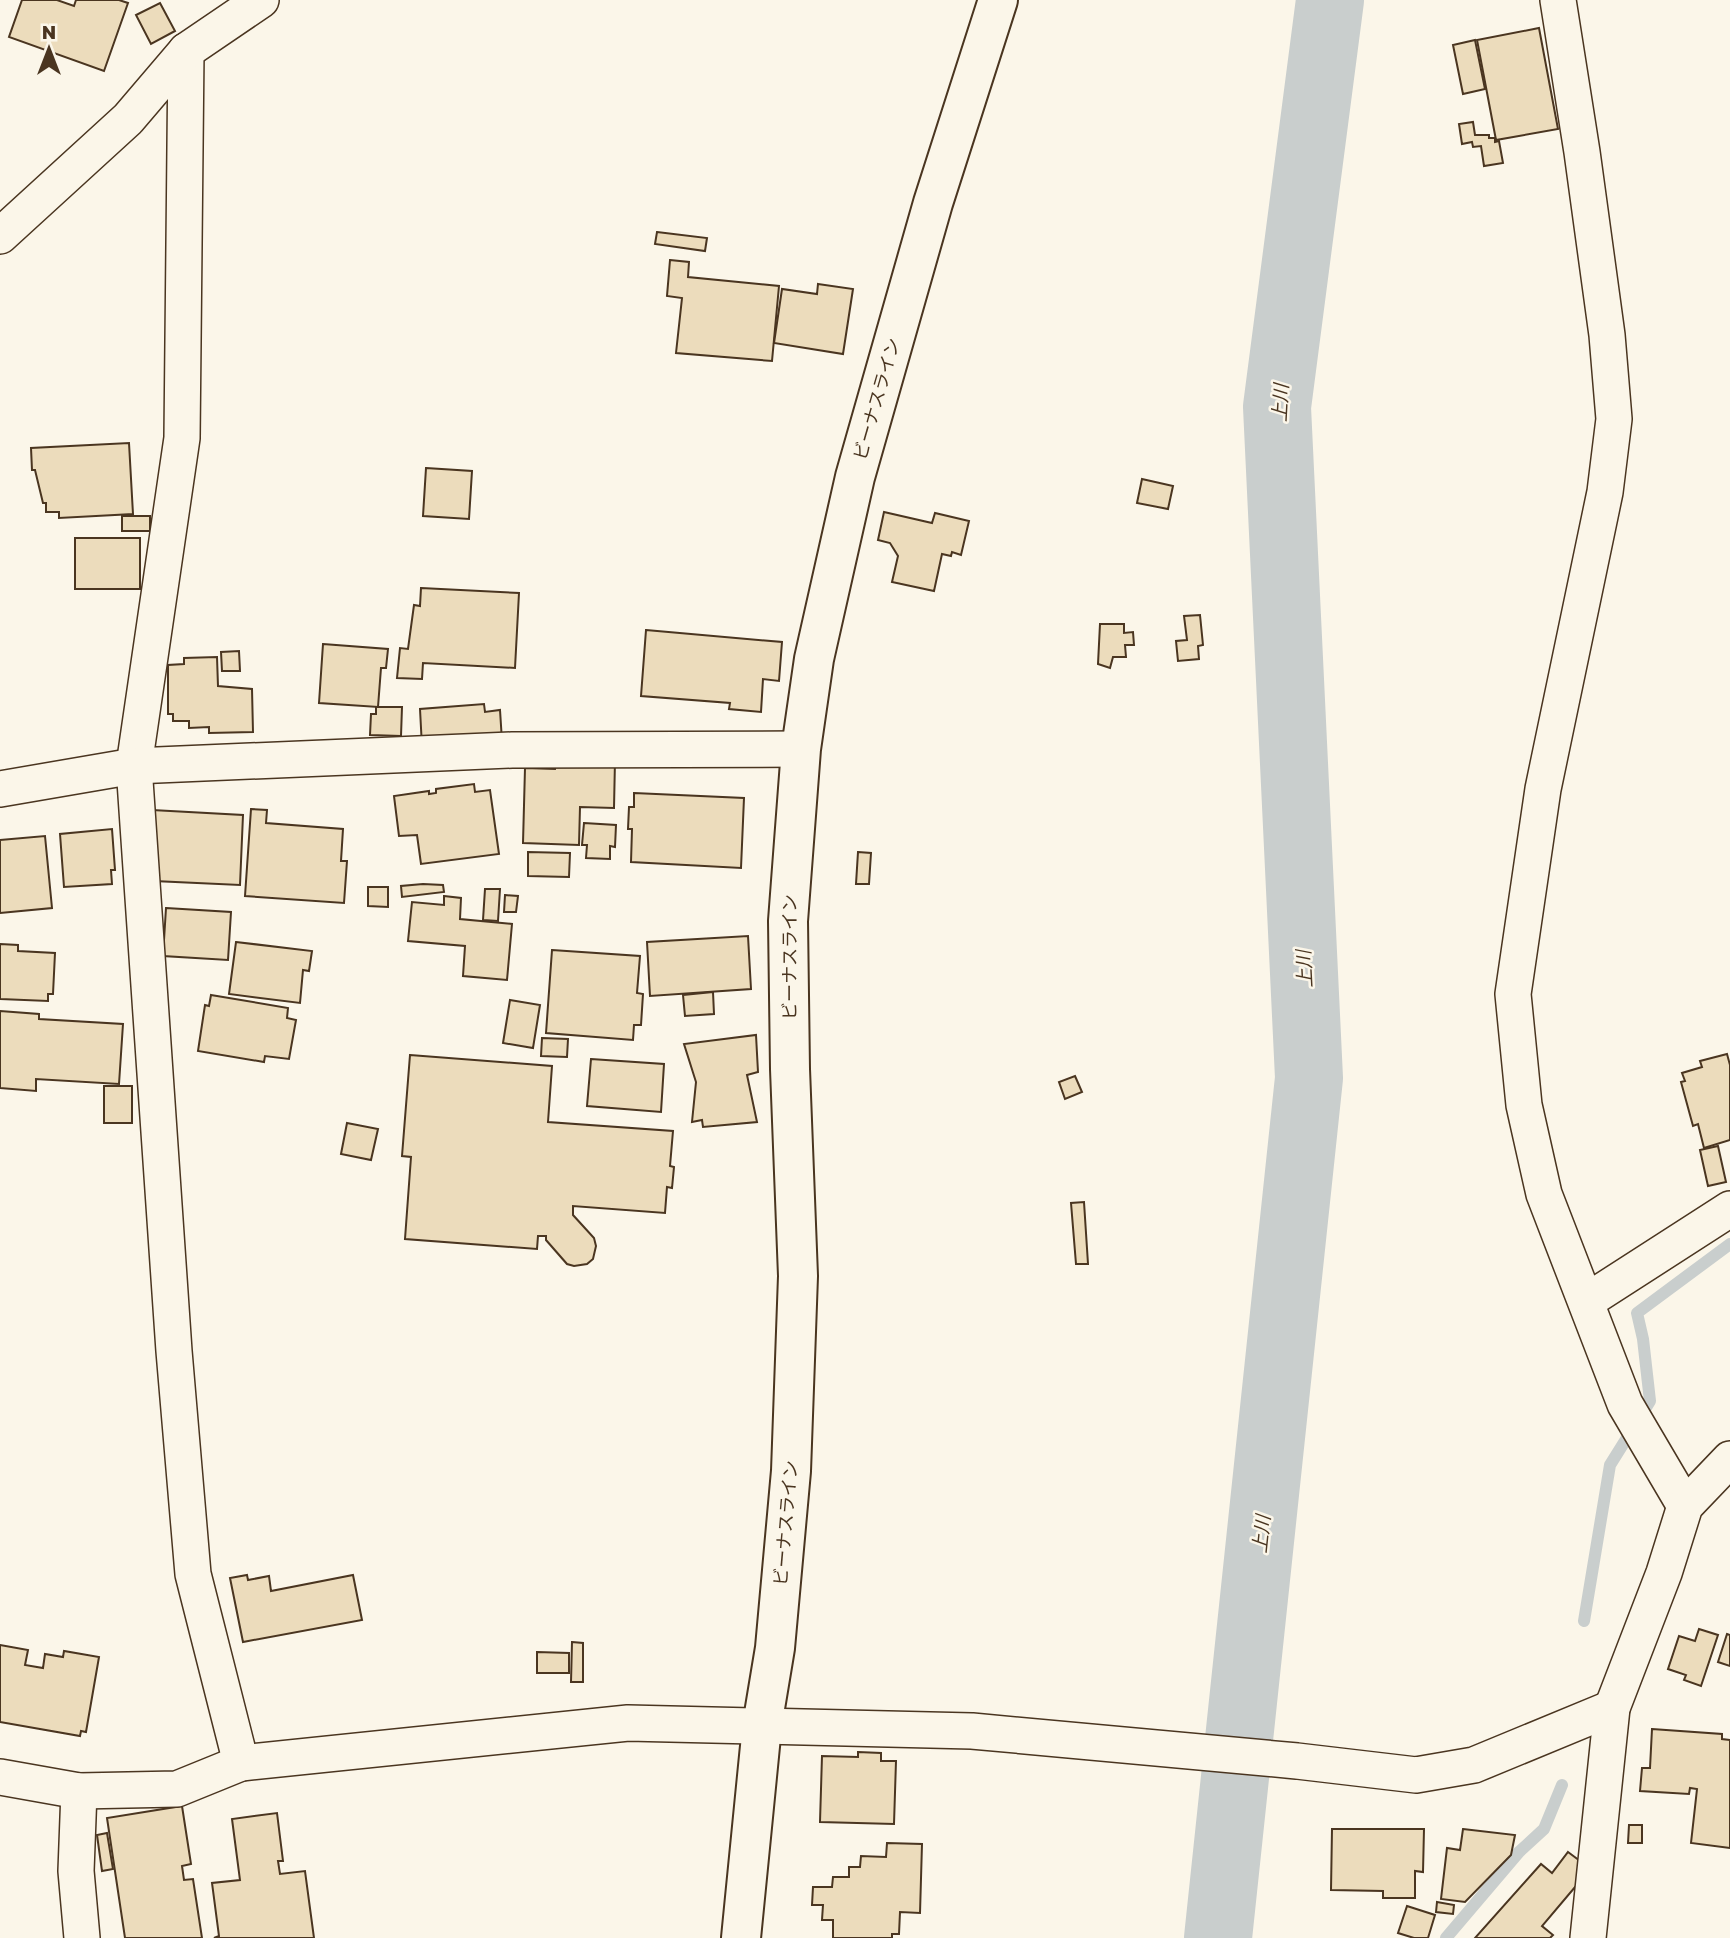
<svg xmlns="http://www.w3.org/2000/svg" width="1730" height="1938" font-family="'Golos Text','Noto Sans JP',sans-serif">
<rect width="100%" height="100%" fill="#fbf6e9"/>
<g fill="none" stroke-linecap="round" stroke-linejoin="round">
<g stroke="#c9cecd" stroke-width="12">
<path d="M 1584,1621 L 1610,1465 L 1650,1401 L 1643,1339 L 1637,1313 L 1730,1244"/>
<path d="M 1446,1938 L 1519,1852 L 1544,1829 L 1562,1785"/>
</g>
<path stroke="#c9cecd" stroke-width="68" d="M 1218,1938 L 1309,1078 L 1277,407 L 1330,0"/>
</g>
<g fill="#ecdcbc" stroke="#4a3520" stroke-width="2">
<path d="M 22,0 L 57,0 L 74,6 L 76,0 L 119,0 L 128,3 L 104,71 L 9,37 Z"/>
<path d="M 160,3 L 175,31 L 151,44 L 136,15 Z"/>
<path d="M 1539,28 L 1558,129 L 1496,140 L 1477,40 Z"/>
<path d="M 1475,40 L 1485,89 L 1463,94 L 1453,45 Z"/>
<path d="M 1473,122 L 1475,135 L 1489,135 L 1489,138 L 1495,138 L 1495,142 L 1499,141 L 1503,163 L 1484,166 L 1481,146 L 1473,147 L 1472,142 L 1462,144 L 1459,124 Z"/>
<path d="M 657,232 L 707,238 L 705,251 L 655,244 Z"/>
<path d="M 670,260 L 689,262 L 688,277 L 779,286 L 772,361 L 676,353 L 682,298 L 667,296 Z"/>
<path d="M 818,284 L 853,289 L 843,354 L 774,343 L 782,289 L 817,294 Z"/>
<path d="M 129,443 L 133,514 L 59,518 L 59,512 L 46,512 L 46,503 L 43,503 L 35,470 L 32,470 L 31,448 Z"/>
<path d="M 426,468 L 472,471 L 469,519 L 423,516 Z"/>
<path d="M 1142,479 L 1173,486 L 1168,509 L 1137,503 Z"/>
<path d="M 884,512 L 932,523 L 935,513 L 969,521 L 961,555 L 952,552 L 951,556 L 942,554 L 934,591 L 892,582 L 898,556 L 890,543 L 878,540 Z"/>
<rect x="122" y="516" width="28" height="15"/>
<rect x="75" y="538" width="65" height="51"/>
<path d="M 421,588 L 519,593 L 515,668 L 423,663 L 422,679 L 397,678 L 400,648 L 408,649 L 414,605 L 420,606 Z"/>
<path d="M 1200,615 L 1203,645 L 1198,646 L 1199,659 L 1178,661 L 1176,641 L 1187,640 L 1184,616 Z"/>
<path d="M 1100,624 L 1124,624 L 1124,633 L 1133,632 L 1134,645 L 1125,645 L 1126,657 L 1113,657 L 1110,668 L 1098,664 Z"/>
<path d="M 646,630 L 782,642 L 779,681 L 763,679 L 761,712 L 729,709 L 730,703 L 641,696 Z"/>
<path d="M 323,644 L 388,649 L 386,668 L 381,668 L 378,707 L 319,703 Z"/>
<path d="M 239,651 L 240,671 L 222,671 L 221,652 Z"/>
<path d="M 217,657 L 218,686 L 252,689 L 253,732 L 209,733 L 209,727 L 189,728 L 189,721 L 173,721 L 173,714 L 168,714 L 168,665 L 184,664 L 184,658 Z"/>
<path d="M 484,704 L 485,712 L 500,710 L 502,741 L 422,747 L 420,709 Z"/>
<path d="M 376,707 L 402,707 L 401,736 L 370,735 L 371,714 L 376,714 Z"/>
<path d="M 556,759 L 615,760 L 614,808 L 580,807 L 579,845 L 523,843 L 525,768 L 555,769 Z"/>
<path d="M 474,784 L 475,792 L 490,790 L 499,854 L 421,864 L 417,835 L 399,836 L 394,796 L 429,791 L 429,794 L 436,793 L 436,789 Z"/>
<path d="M 634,793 L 744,798 L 741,868 L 631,862 L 632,829 L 628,829 L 629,807 L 634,807 Z"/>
<path d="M 251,809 L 267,810 L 266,823 L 343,829 L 341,861 L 347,861 L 344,903 L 245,896 Z"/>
<path d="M 152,810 L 243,815 L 240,885 L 154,881 Z"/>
<path d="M 584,823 L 616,825 L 615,847 L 610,846 L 610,859 L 586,858 L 587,845 L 582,845 Z"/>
<path d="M 112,829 L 115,870 L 111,870 L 112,884 L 64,887 L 60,834 Z"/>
<path d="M 45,836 L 52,908 L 0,913 L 0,840 Z"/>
<path d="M 528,852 L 570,853 L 569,877 L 528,876 Z"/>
<path d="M 858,852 L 871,853 L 869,884 L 856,884 Z"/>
<path d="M 423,884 L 443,885 L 444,892 L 402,897 L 401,886 Z"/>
<path d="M 368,887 L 388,887 L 388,907 L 368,906 Z"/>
<path d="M 485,889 L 500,889 L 498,921 L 483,920 Z"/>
<path d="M 505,895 L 518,896 L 516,912 L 504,912 Z"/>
<path d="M 444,896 L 461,898 L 460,919 L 512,924 L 507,980 L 463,976 L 465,946 L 408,941 L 412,902 L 444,905 Z"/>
<path d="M 166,908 L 231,912 L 228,960 L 163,956 Z"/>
<path d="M 748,936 L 751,989 L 650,996 L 647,942 Z"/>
<path d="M 236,942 L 312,951 L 309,971 L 303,970 L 300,1003 L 229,994 Z"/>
<path d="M 0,944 L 18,945 L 18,951 L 55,953 L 53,994 L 48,994 L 48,1001 L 0,999 Z"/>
<path d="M 552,950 L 640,956 L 637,993 L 643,994 L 641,1025 L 634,1025 L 633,1040 L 546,1033 Z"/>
<path d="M 713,992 L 714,1014 L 685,1016 L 683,995 Z"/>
<path d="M 211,995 L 288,1008 L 287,1018 L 296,1020 L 289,1059 L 265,1056 L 264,1062 L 198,1051 L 205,1005 L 209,1006 Z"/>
<path d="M 510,1000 L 540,1005 L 533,1048 L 503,1043 Z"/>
<path d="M 0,1011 L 39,1014 L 39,1019 L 123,1024 L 119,1084 L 36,1079 L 36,1091 L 0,1088 Z"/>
<path d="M 756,1035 L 758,1072 L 747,1075 L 757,1122 L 703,1127 L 702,1120 L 692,1122 L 696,1082 L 684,1044 Z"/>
<path d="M 542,1038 L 568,1039 L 567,1057 L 541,1056 Z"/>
<path d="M 1727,1054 L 1730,1065 L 1730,1140 L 1704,1148 L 1698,1124 L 1693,1126 L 1681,1082 L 1685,1081 L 1682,1073 L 1702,1067 L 1700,1061 Z"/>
<path d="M 410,1055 L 552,1066 L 548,1122 L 673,1131 L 670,1166 L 674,1167 L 672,1188 L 667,1187 L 665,1213 L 573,1206 L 573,1215 L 594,1238 L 596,1246 L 593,1259 L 587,1264 L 574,1266 L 567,1264 L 546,1240 L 546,1236 L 538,1236 L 537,1249 L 405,1239 L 411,1157 L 402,1156 Z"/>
<path d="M 591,1059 L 664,1064 L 661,1112 L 587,1106 Z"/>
<path d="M 1075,1076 L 1082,1092 L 1065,1099 L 1059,1082 Z"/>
<rect x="104" y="1086" width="28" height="37"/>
<path d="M 347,1123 L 378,1129 L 371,1160 L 341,1154 Z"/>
<path d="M 1718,1146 L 1726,1182 L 1708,1186 L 1700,1150 Z"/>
<path d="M 1084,1202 L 1088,1264 L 1076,1264 L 1071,1203 Z"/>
<path d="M 247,1575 L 248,1580 L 269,1576 L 271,1591 L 353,1575 L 362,1620 L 243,1642 L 230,1578 Z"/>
<path d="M 1699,1629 L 1718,1635 L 1701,1686 L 1684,1680 L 1686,1675 L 1668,1669 L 1679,1636 L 1695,1641 Z"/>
<path d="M 1727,1634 L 1730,1635 L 1730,1666 L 1718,1662 Z"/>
<path d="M 572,1642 L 583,1643 L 583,1682 L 571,1682 Z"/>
<path d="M 0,1645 L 28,1650 L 25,1665 L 43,1668 L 45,1654 L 63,1657 L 64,1651 L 99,1657 L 86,1732 L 81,1731 L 80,1736 L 0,1722 Z"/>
<path d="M 537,1652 L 569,1653 L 569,1673 L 537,1673 Z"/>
<path d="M 1652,1729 L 1722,1734 L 1722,1739 L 1730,1740 L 1730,1848 L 1691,1843 L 1697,1789 L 1690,1788 L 1689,1794 L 1640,1791 L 1642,1768 L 1650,1768 Z"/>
<path d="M 858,1752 L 881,1753 L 881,1761 L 896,1761 L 894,1824 L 820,1822 L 822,1756 L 858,1757 Z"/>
<path d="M 182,1806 L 191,1864 L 182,1866 L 184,1880 L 193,1879 L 202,1938 L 125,1938 L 107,1818 Z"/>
<path d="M 277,1813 L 283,1861 L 278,1861 L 280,1874 L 305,1871 L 314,1938 L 214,1938 L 219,1936 L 212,1883 L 240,1880 L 232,1819 Z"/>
<path d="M 1629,1825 L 1642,1825 L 1642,1843 L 1628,1843 Z"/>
<path d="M 1332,1829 L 1424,1829 L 1423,1872 L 1415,1871 L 1415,1898 L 1383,1898 L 1383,1891 L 1331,1890 Z"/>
<path d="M 1463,1829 L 1515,1835 L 1511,1855 L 1465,1902 L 1441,1899 L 1447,1848 L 1460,1850 Z"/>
<path d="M 107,1833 L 113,1869 L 102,1871 L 97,1835 Z"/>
<path d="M 887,1843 L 922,1844 L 920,1913 L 900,1912 L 899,1934 L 892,1934 L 892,1938 L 833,1938 L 833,1920 L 822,1920 L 823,1905 L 812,1905 L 813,1887 L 832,1887 L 833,1877 L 849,1877 L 849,1867 L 860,1867 L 861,1856 L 886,1857 Z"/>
<path d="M 1568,1852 L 1584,1864 L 1581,1880 L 1542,1926 L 1553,1935 L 1550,1938 L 1475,1938 L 1541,1864 L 1552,1873 Z"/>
<path d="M 1437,1902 L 1454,1905 L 1453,1914 L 1436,1912 Z"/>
<path d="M 1407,1906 L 1435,1915 L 1428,1938 L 1414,1938 L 1398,1933 Z"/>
</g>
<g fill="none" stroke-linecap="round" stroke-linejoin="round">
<defs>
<g id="minor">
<path d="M 1558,0 L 1582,152 L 1607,335 L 1614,419 L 1605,492 L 1543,789 L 1513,994 L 1524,1105 L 1544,1194 L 1625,1404 L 1685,1506"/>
<path d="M 186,51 L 182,438 L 134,766 L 174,1351 L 193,1574 L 241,1763"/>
<path d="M 0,236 L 128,119 L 186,51 L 261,0"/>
<path d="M 0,789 L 134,766 L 512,750 L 801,749"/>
<path d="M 1587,1301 L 1730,1209"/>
<path d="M 0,1777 L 79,1791 L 177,1789 L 241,1763 L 628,1723 L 972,1731 L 1297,1761 L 1416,1775 L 1474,1765 L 1612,1708"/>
<path d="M 79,1791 L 76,1871 L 82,1938"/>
<path d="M 1588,1938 L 1612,1708 L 1664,1573 L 1685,1506 L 1730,1459"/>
</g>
<path id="secondary" d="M 741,1938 L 762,1726 L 775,1648 L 791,1471 L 798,1276 L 790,1069 L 788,921 L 801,749 L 814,659 L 855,477 L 933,203 L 998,0"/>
</defs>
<use href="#minor" stroke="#4a3520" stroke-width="38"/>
<use href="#secondary" stroke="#4a3520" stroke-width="42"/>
<use href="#minor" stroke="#fbf6e9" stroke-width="35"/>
<use href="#secondary" stroke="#fbf6e9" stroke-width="38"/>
</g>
<g text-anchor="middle" stroke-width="5" stroke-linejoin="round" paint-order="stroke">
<g font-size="18" fill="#4a3520" stroke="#fbf6e9">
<text transform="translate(877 399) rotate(-74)" y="6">ビーナスライン</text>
<text transform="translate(790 957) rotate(-90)" y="6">ビーナスライン</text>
<text transform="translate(786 1523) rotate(-85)" y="6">ビーナスライン</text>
</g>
<g font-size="19" font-style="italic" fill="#4a3520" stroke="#fbf6e9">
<text transform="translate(1280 403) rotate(-87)" y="7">上川</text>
<text transform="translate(1304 969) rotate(-93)" y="7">上川</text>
<text transform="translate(1261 1534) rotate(-84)" y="7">上川</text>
</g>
</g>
<g transform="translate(49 49)" stroke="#fbf6e9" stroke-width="5" paint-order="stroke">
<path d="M0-5L12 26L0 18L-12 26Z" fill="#4a3520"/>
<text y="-10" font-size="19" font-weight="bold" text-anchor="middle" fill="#4a3520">N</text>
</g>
</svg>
